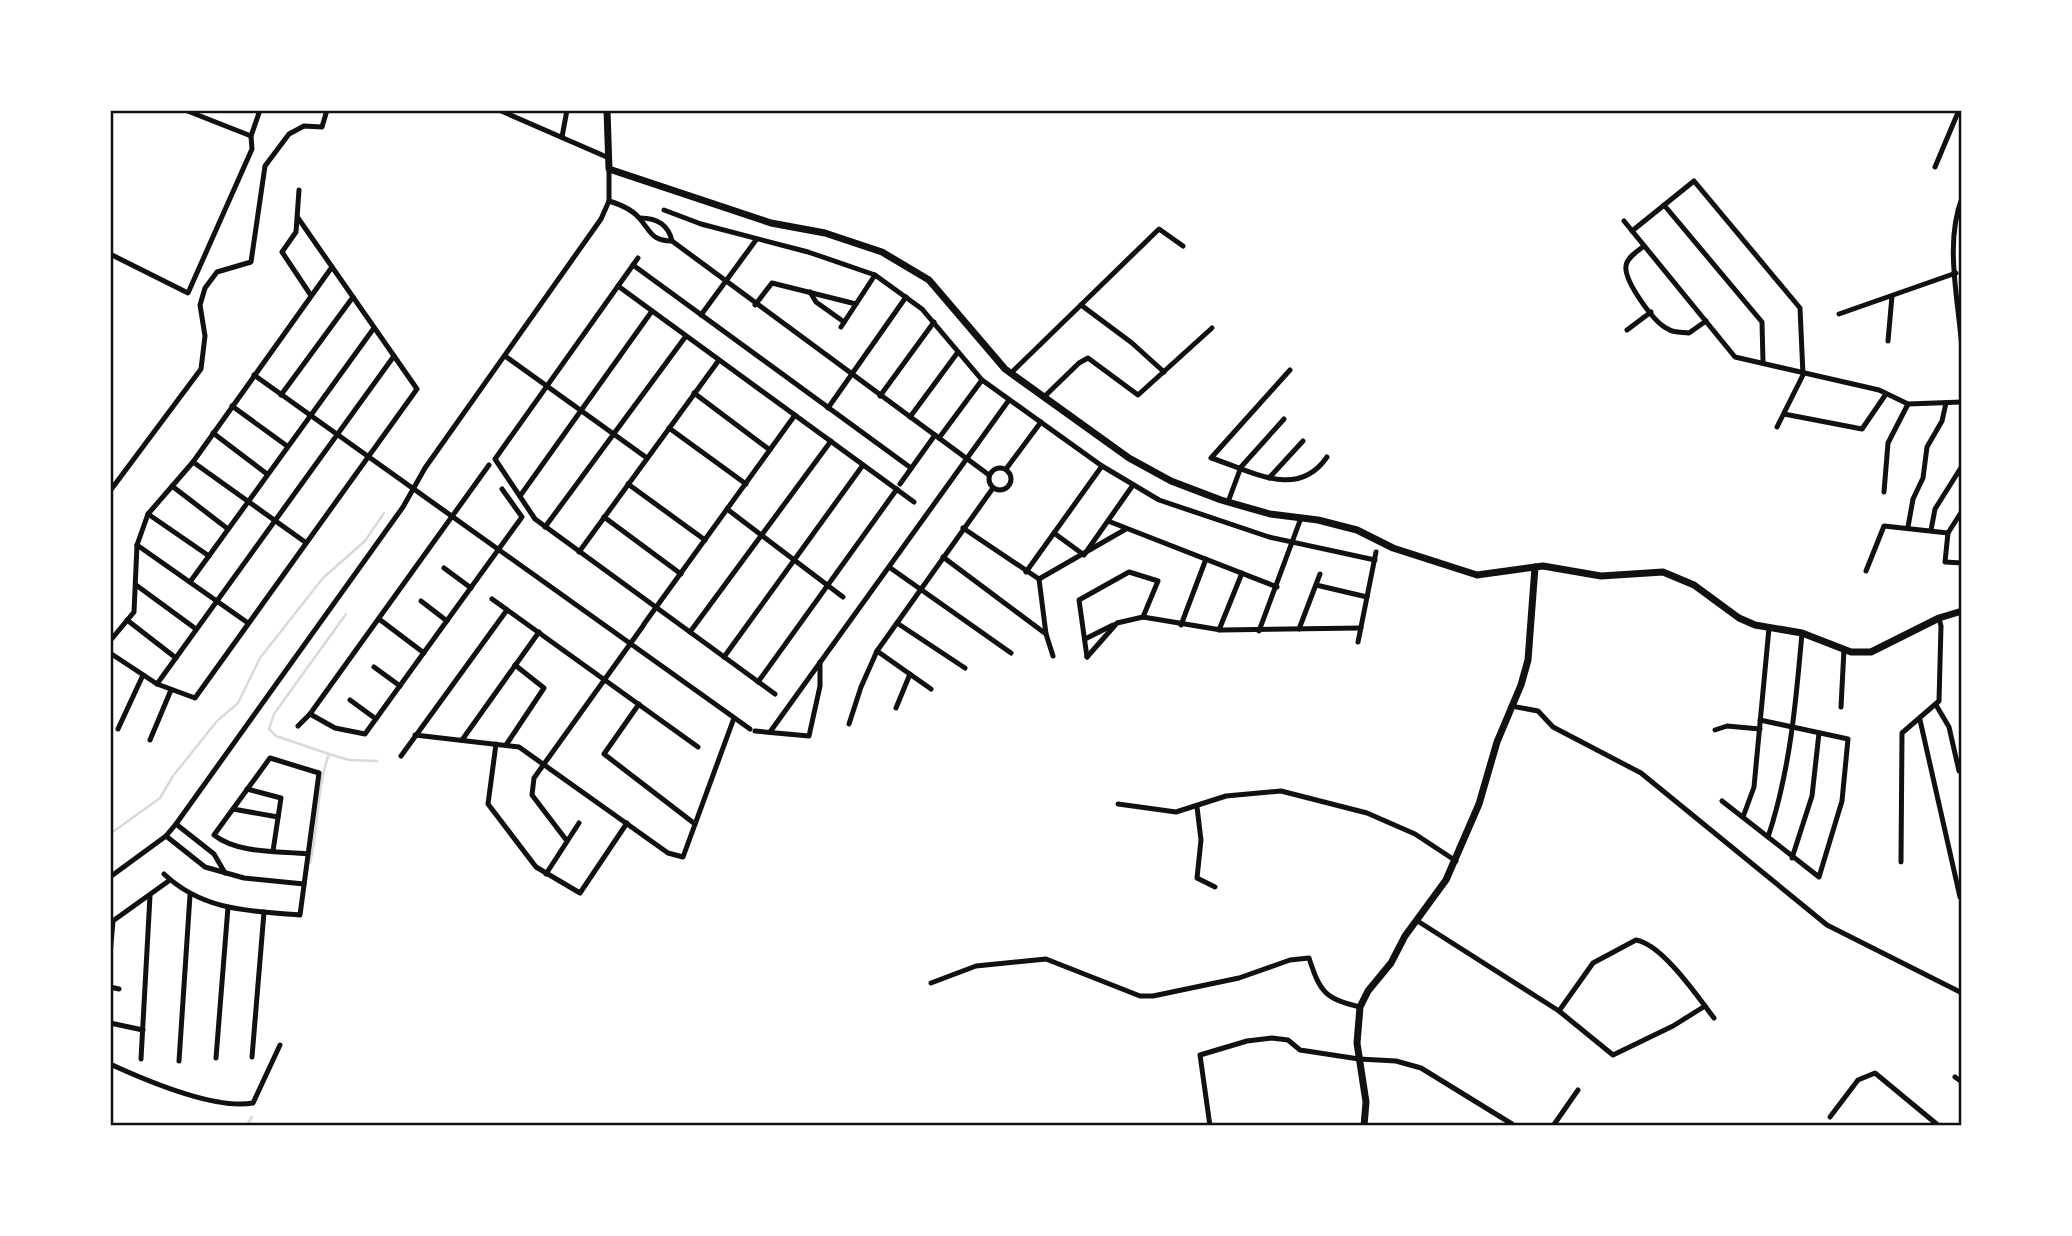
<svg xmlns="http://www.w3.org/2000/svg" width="2072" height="1236" font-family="Poppins,sans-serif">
<rect width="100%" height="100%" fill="#fff"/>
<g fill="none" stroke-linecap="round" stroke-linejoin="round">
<g stroke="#d9d9d9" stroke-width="2.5">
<path d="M 329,754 L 349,760 L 377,761"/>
<path d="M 110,834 L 160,798 L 173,776 L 217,721 L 238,703 L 260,658 L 323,578 L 365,541 L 384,513"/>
<path d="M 310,863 C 319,827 316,789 329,754 L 276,736 L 269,729 L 274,714 L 346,614"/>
<path d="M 246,1126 L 252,1117"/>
</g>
<g stroke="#111" stroke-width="5">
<path d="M 185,110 L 251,136"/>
<path d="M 499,110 L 609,158"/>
<path d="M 562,137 L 567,110"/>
<path d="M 1935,167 L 1959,110"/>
<path d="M 299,190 L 296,232 L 282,252 L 310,294"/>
<path d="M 1962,198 C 1944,244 1959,302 1962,350"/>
<path d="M 609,201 C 619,204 633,210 640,219 C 651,232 652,241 672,241 L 989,475"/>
<path d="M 1664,205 L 1762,322 L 1763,362"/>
<path d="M 664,210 L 701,224 L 808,252 L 875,275 L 922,309 L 982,380 L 1102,466 L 1159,500 L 1269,537 L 1375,560"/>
<path d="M 640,218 C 657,218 668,224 672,241"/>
<path d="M 1624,221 L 1735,357 L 1879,390 L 1908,404 L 1962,402"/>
<path d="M 1632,231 L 1694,181 L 1800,308 L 1803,375 L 1777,427"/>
<path d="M 1644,246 C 1638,251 1627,257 1626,266 C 1624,281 1654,323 1668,329 C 1673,333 1683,332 1689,333 L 1706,321"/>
<path d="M 110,254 L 188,293 L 252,149 L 251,136 L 260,110"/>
<path d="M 638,258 L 495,459 L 535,519 L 775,694"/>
<path d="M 633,265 L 911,468"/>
<path d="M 618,286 L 914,502"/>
<path d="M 810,292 L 816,302 L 844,322"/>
<path d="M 755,305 L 772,283 L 856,304"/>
<path d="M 1081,305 L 1132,343 L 1164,372"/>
<path d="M 1839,314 L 1956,273"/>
<path d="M 701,315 L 756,240"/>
<path d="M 841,327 L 875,275"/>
<path d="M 1627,330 L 1651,312"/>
<path d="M 1888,341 L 1892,296"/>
<path d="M 505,356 L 647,458"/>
<path d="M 1290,370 L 1211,458 C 1250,470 1297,501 1327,457"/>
<path d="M 1011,373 L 1159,229 L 1183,246"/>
<path d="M 254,375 L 750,729"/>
<path d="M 694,393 L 770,450"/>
<path d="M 281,395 L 353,297"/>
<path d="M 880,396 L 934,322"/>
<path d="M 1044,397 L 1079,363 L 1088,358 L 1138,395 L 1212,328"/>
<path d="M 232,406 L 287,446"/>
<path d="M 828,408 L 906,297"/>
<path d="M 1784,414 L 1862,429 L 1886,394"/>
<path d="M 910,417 L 958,352"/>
<path d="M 669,428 L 746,484"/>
<path d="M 213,433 L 267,474"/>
<path d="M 939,438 L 982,380"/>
<path d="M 193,462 L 305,542"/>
<circle cx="1000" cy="479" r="11"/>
<path d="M 1006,469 L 1041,422"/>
<path d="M 1269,478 L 1303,441"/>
<path d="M 628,484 L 705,540"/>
<path d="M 900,484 L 935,435"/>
<path d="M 172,486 L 228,529"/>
<path d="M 110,491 L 201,369 L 205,336 L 200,305 L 205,288 L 217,272 L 251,262 L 265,166 L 289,134 L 304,126 L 322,127 L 327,110"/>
<path d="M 1884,492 L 1888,443 L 1908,404"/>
<path d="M 520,496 L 652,311"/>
<path d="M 1228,502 L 1241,467 L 1284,419"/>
<path d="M 727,509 L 843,597"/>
<path d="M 1962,511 L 1948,533 L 1945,562 L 1962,563"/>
<path d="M 148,514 L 209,556"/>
<path d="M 604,517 L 681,574"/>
<path d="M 1108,521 L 1277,587"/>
<path d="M 545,527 L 686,336"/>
<path d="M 1908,527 L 1913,499 L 1923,478 L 1927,447 L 1942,421 L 1946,403"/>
<path d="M 963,528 L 1039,579"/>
<path d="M 1931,530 L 1935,509 L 1962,466"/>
<path d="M 1054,533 L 1084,555 L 1133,485"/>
<path d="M 137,545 L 248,623"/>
<path d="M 579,552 L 719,360"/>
<path d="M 943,557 L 1046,634"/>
<path d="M 889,567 L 1011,653"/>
<path d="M 444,568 L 471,588"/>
<path d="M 1866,571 L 1884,526 L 1948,533"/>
<path d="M 1026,572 L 1102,466"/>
<path d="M 1039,579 L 1126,529"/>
<path d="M 1039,579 L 1046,634 L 1053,656"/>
<path d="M 190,582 L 374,328"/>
<path d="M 136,585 L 196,629"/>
<path d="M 1316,585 L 1367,597"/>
<path d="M 492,599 L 698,747"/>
<path d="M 421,601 L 447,621"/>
<path d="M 379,619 L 424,653"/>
<path d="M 127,620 L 176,658"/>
<path d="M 897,623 L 965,668"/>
<path d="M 644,624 L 795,415"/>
<path d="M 1181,625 L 1206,559"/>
<path d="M 1299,629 L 1320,574"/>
<path d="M 1219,630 L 1242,573"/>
<path d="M 1259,631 L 1301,518"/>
<path d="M 690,632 L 831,441"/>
<path d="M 1085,639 L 1113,625"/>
<path d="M 110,641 L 134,612 L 137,545 L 148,514 L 193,462 L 332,267"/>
<path d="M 1358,642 L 1376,552"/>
<path d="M 877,651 L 931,689"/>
<path d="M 110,653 L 157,684 L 195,698 L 417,389 L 298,218"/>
<path d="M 724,657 L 863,465"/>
<path d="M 1087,657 L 1117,623 L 1143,617 L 1221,630 L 1361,628"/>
<path d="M 1087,657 L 1079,600 L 1129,572 L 1158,581 L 1143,617"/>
<path d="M 374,667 L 400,686"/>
<path d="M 758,682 L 897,489"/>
<path d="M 157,684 L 394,356"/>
<path d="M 350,700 L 376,719"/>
<path d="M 639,704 L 604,754 L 695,824"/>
<path d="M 1936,705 L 1949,727 L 1959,771"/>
<path d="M 1511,706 L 1538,711 L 1553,727 L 1641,773 L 1827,925 L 1962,993"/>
<path d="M 1841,707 L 1844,649"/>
<path d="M 896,708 L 910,674"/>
<path d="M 310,714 L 335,728 L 365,734 L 522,517 L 502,489"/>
<path d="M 1920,720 L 1960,897"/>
<path d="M 849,724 L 861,687 L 877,651 L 993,488"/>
<path d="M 298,726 L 310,714 L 489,465"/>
<path d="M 118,729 L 143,675"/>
<path d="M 1715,730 L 1727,726 L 1760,729"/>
<path d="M 755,731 L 809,736 L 820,686 L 820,662"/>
<path d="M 770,732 L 1009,400"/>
<path d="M 415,735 L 519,747 L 668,853 L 683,857 L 734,718"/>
<path d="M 150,740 L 171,690"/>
<path d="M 462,740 L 539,632"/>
<path d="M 496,744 L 488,804 L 536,867 L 580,893 L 627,823"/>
<path d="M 506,745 L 544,688 L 515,665"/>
<path d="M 401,756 L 507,610"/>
<path d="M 247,789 L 281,798 L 273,851"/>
<path d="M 1722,801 L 1819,877 L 1842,801 L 1848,739 L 1760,720"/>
<path d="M 1118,804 L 1176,812 L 1226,796 L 1281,791 L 1367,813 L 1415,834 L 1456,861"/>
<path d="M 1197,807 L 1201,840 L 1197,878 L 1215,887"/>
<path d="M 233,809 L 278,817"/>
<path d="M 1743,817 L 1754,787 L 1769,628"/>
<path d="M 176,824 L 214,854 L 225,873"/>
<path d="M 166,836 L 205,867 L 244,878 L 304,884"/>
<path d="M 1768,837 C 1790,771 1796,702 1802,633"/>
<path d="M 567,841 L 532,795 L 534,778 L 643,626"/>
<path d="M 1792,858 L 1812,796 L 1819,733"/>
<path d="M 1901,862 L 1902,733 L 1939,701 L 1941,626 L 1939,618"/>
<path d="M 164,874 C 203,911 250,911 300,915 L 319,773 L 270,758 L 214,835 C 238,854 279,851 308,854"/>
<path d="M 546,874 L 579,823"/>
<path d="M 110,877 L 166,836 L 176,824 L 403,507 L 425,468 L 601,219 L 609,201 L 609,169"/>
<path d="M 1416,920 L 1559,1011 L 1613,1055 L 1673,1026 L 1705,1006"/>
<path d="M 110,923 L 170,880"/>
<path d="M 110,955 L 113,921"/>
<path d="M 931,983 L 976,966 L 1046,959 L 1140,996 L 1153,996 L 1239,978 L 1290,960 L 1309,958 C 1320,992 1325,999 1360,1007"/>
<path d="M 110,987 L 119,989"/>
<path d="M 1559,1011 L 1593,963 L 1636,940 C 1662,944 1698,997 1714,1018"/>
<path d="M 110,1023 L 143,1030"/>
<path d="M 252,1057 L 264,912"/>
<path d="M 216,1058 L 228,907"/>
<path d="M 141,1059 L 150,896"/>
<path d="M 179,1061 L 190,895"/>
<path d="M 110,1064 C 147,1081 214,1110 253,1103 L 280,1045"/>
<path d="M 1955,1077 L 1962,1082"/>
<path d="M 1830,1117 L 1858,1080 L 1875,1073 L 1939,1126"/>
<path d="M 1210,1126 L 1200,1055 L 1247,1041 L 1272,1038 L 1288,1040 L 1300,1050 L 1359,1059 L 1396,1061 L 1421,1068 L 1512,1124"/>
<path d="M 1553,1126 L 1578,1090"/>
</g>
<g stroke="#111" stroke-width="7">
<path d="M 607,110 L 609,169 L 771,223 L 825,233 L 882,252 L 929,280 L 1005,369 L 1129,458 L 1171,481 L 1221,500 L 1270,514 L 1318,520 L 1357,530 L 1393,548 L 1477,575 L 1543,566 L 1601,576 L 1663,572 L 1694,585 L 1739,618 L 1755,625 L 1802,633 L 1851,652 L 1871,652 L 1939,618 L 1962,611"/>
<path d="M 1364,1126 L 1366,1102 L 1357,1043 L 1360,1007 L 1368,991 L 1391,963 L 1405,936 L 1446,880 L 1479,804 L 1497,742 L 1521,685 L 1528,660 L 1535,567"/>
</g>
</g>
<rect width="2072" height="1236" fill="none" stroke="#ffffff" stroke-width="224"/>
<rect x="112" y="112" width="1848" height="1012" fill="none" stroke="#111" stroke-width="2.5"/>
</svg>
